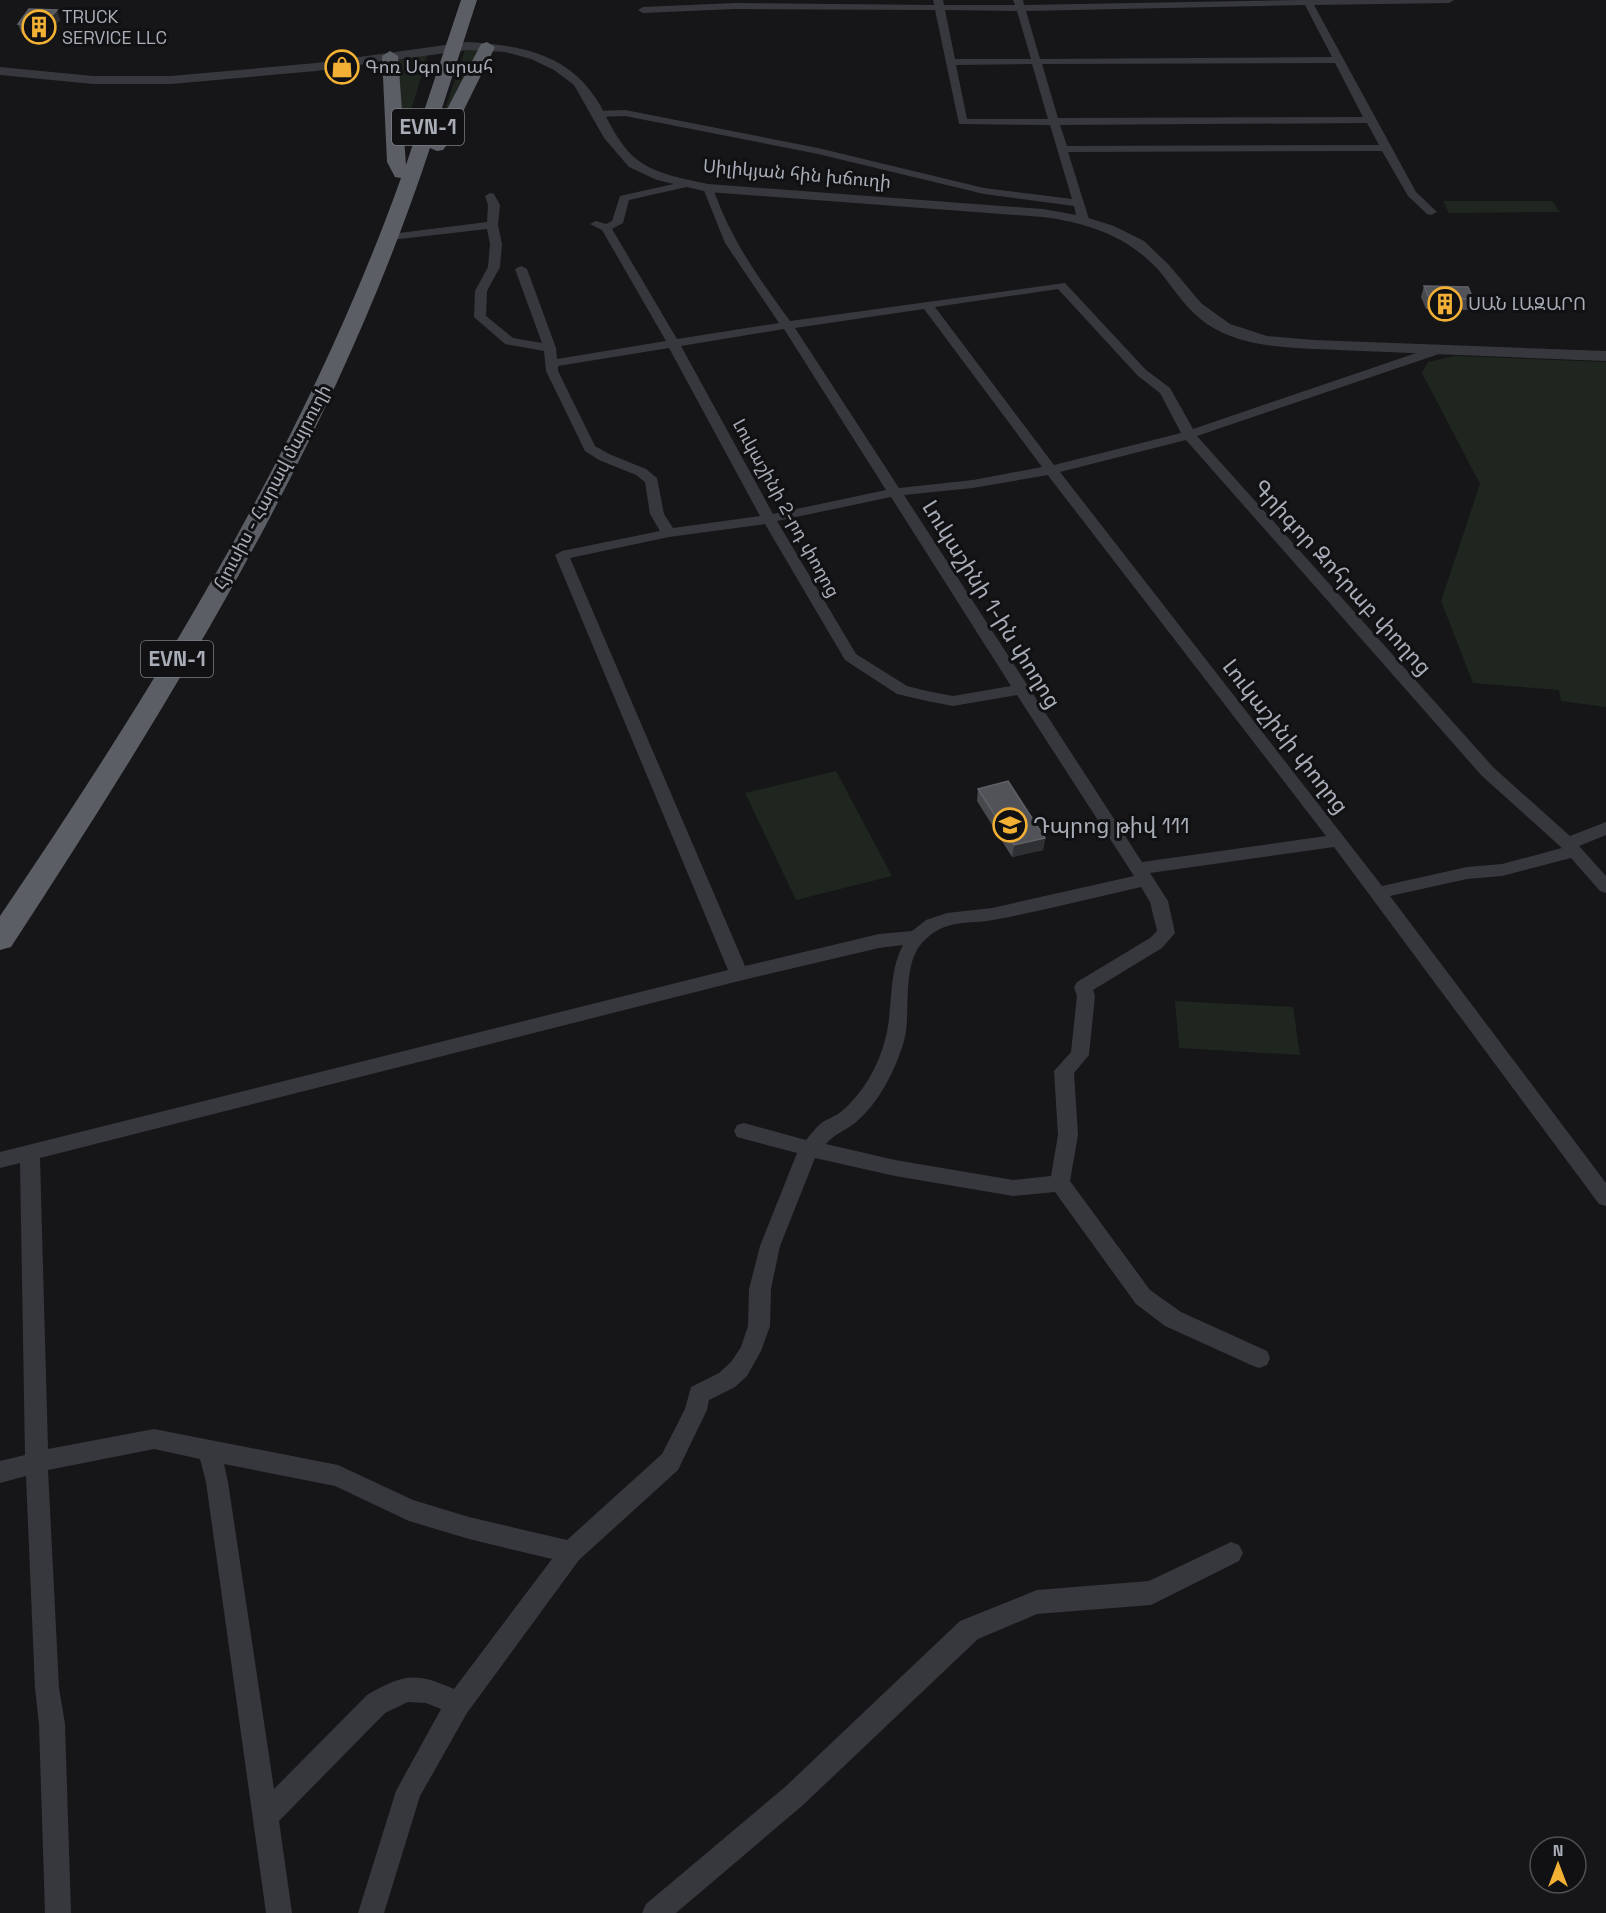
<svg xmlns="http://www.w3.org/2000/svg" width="1606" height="1913" font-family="'Space Grotesk','Noto Sans Armenian',sans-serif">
<rect width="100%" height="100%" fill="#161618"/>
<g fill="#1e261f">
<path d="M 472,49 L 480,51 L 431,151 L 465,50 Z"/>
<path d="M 428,53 L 401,145 L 396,65 L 399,58 Z"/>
<path d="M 1443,201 L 1552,201 L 1560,212 L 1449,213 Z"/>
<path d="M 1455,356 L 1606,362 L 1606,707 L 1561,701 L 1559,690 L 1473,683 L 1441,601 L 1480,484 L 1422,373 L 1428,362 Z"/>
<path d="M 836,771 L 892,876 L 796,900 L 745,793 Z"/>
<path d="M 1175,1001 L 1293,1007 L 1300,1055 L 1179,1048 Z"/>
</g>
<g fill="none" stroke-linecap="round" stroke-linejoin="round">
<g fill="#37383d" fill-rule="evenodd">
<path d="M 933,0 L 943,0 L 944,5 L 1015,5 L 1013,0 L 1023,0 L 1024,5 L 1302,0 L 1454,0 L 1449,3 L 1314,5 L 1416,192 L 1437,212 L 1431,215 L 1427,214 L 1408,196 L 1382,151 L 1068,152 L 1089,219 L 1083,222 L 1077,219 L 1074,206 L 984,194 L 818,154 L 625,116 L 597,117 L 592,114 L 597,111 L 625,110 L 818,148 L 984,188 L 1072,199 L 1050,125 L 959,124 L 935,10 L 735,9 L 643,13 L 638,10 L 643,7 L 735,3 L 934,5 ZM 1305,5 L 1332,57 L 1040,59 L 1026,11 ZM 945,10 L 1017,11 L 1031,59 L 955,59 ZM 1335,63 L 1363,117 L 1058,118 L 1042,64 ZM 1032,64 L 1048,119 L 967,119 L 956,65 ZM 1367,123 L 1379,145 L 1067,146 L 1060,125 Z"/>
<path d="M 687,181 L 691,182 L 691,186 L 629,200 L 623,223 L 612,229 L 677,339 L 779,323 L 725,243 L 703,188 L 708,185 L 713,188 C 730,238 759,279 790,321 L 1065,283 L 1146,370 L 1170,388 L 1193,429 L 1434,347 L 1442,347 L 1444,350 L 1442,353 L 1197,436 L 1494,768 L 1570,836 L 1606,822 L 1606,835 L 1579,846 L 1606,876 L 1606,893 L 1600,891 L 1571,858 L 1502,876 L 1467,879 L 1390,896 L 1606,1183 L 1606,1206 L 1599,1204 L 1334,847 L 1150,873 L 1168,901 L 1175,933 L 1162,948 L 1093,990 L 1095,996 L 1089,1055 L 1074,1073 L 1078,1135 L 1070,1181 L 1150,1290 L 1181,1312 L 1267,1351 L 1270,1358 L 1267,1365 L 1259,1368 L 1251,1365 L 1165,1326 L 1136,1304 L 1055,1192 L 1013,1196 L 895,1176 L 815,1158 L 780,1246 L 771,1289 L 770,1326 L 761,1351 L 747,1376 L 735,1387 L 709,1400 L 707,1410 L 678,1470 L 579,1560 L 467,1713 L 420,1796 L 384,1913 L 358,1913 L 396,1791 L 441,1709 L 426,1703 L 408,1702 L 385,1713 L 279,1821 L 292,1913 L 266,1913 L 206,1482 L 200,1459 L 154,1449 L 48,1470 L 59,1688 L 65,1724 L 71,1913 L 45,1913 L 39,1724 L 35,1688 L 26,1476 L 0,1483 L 0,1461 L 25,1455 L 20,1163 L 0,1168 L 0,1152 L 728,970 L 555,555 L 562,551 L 660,531 L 650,514 L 645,482 L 636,475 L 599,460 L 585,451 L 546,371 L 544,351 L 505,344 L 474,317 L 475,291 L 488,267 L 490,244 L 487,229 L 391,240 L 385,237 L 391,234 L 487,222 L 488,205 L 485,196 L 490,193 L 494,194 L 500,205 L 498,225 L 502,244 L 500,267 L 487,291 L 486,316 L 513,338 L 542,343 L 515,269 L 521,266 L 527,269 L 556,348 L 557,359 L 666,341 L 602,230 L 590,224 L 596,221 L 606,224 L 612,221 L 620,196 ZM 1058,289 L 1138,376 L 1160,393 L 1181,433 L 1054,465 L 935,307 ZM 924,309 L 1042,467 L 973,480 L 899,488 L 795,328 ZM 784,329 L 886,490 L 773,514 L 681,346 ZM 669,348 L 760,516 L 673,528 L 664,514 L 657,478 L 646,469 L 609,454 L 595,446 L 558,371 L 558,366 ZM 1186,440 L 1482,776 L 1562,848 L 1502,864 L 1467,867 L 1382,886 L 1060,472 ZM 1048,475 L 1050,478 L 1326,836 L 1142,862 L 904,495 L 973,488 ZM 891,497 L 1011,686 L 953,696 L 927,691 L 907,686 L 856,654 L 777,521 ZM 765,524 L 845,660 L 897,694 L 927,701 L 953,706 L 1017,695 L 1134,876 L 992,908 L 947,913 L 926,920 L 912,931 L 879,934 L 745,966 L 570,558 L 669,537 ZM 1141,887 L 1150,902 L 1157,931 L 1150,938 L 1077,982 L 1074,987 L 1077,996 L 1071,1052 L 1054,1071 L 1058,1135 L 1051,1176 L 1013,1180 L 895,1160 L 826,1144 C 834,1134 845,1131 855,1123 C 879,1103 895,1071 904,1041 C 912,1013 900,962 925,940 C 931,934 939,928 948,926 C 962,921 979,923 993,920 C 1043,911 1092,898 1141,887 ZM 903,945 C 887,976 894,1008 885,1040 C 878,1067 863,1093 842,1111 C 835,1117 825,1119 818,1126 C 814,1130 810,1135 806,1140 L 744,1123 L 737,1125 L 734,1131 L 737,1137 L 797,1153 L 760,1246 L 749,1289 L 748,1326 L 741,1347 L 731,1362 L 719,1373 L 691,1387 L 685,1409 L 662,1454 L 567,1540 L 469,1517 L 413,1500 L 338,1465 L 154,1429 L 48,1449 L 40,1158 L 739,981 L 879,948 ZM 224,1464 L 335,1486 L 409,1521 L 469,1539 L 552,1559 L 454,1689 C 415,1672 404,1674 367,1695 L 274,1789 L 228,1482 Z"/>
<path d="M 1231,1542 L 1239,1545 L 1243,1553 L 1239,1561 L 1151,1605 L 1037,1614 L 978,1639 L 803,1805 L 676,1913 L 642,1913 L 646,1904 L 785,1787 L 960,1621 L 1037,1590 L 1149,1581 Z"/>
</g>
<path fill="#37383d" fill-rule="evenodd" d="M 467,42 C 521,45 571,54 600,105 C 610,124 621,148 639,161 C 658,175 686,179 708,184 L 1043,209 L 1082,216 L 1114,226 L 1144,241 L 1169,265 L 1201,303 L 1230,324 L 1267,336 L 1314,340 L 1606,351 L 1606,361 L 1314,349 C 1278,347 1238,345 1207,324 C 1188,311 1175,291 1161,273 C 1130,237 1089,223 1043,217 L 708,192 L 657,180 L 629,167 L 604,138 L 574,85 L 554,70 L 531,59 L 505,52 L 467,50 L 316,71 L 171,84 L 93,84 L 0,75 L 0,67 L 93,76 L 171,76 L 316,63 Z"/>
<path fill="#5b5e65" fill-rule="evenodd" d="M 461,0 L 477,0 L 433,136 L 481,44 L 487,42 L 495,47 L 446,146 L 443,150 L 437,151 L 430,148 C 335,436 176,694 11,947 L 0,950 L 0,916 C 157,684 306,443 401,178 L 395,177 L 387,162 L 382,56 L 390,51 L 398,56 L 406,165 Z"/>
</g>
<g fill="#47494d">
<path d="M 60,20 L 45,34 L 22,34 L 18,24 Z"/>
<path d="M 1424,286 L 1473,299 L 1470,310 L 1426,309 L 1421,297 Z"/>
<path d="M 978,789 L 1045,838 L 1043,850 L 1012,857 L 977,801 Z"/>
</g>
<g fill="#2f3033">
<path d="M 57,10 L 60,20 L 45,34 L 42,25 Z"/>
<path d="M 1045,838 L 1043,850 L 1012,857 L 1014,845 Z"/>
</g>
<g fill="#525359" stroke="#5f6168" stroke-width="1.5">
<path d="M 29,9 L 57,10 L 42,25 L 18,24 Z"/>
<path d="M 1424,286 L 1468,287 L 1473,299 L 1429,298 Z"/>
<path d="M 1008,781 L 1045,838 L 1014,845 L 978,789 Z"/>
</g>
<defs>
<symbol id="building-ring" viewBox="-11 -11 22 22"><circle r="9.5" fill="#111113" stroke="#f2b134" stroke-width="1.5"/><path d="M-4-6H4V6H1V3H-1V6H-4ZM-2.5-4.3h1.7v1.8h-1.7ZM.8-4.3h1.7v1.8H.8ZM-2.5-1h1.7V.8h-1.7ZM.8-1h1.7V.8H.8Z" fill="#f2b134"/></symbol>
<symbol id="shop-ring" viewBox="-11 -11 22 22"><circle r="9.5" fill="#111113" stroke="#f2b134" stroke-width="1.5"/><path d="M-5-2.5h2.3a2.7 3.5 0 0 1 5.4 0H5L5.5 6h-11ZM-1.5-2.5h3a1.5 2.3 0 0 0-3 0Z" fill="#f2b134"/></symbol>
<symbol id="school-ring" viewBox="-11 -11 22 22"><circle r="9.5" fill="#111113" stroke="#f2b134" stroke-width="1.5"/><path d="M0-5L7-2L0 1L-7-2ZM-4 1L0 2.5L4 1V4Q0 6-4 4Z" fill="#f2b134"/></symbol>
</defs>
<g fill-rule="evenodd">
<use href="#building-ring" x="20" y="8" width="38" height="38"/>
<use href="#shop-ring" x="323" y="48" width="38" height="38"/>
<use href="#building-ring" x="1426" y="285" width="38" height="38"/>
<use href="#school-ring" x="991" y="806" width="38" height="38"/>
</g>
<g text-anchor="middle" stroke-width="6" stroke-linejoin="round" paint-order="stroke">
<g font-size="18" fill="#a8adb8" stroke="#111113" text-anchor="start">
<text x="62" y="23">TRUCK<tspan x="62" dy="21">SERVICE LLC</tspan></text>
<text x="365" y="73">Գոռ Սգո սրահ</text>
<text x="1468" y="310">ՍԱՆ ԼԱԶԱՐՈ</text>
</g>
<g font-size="18" fill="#a8adb8" stroke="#111113">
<text transform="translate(797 174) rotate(5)" y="6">Սիլիկյան հին խճուղի</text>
<text transform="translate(272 487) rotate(-62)" y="6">Հյուսիս - Հարավ մայրուղի</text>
<text transform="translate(786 508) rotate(61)" y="6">Լուկաշինի 2-րդ փողոց</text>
</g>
<g fill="#111113" stroke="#7b7e86" stroke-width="1.5">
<rect x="392" y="109" width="72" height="36" rx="4.5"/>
<rect x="141" y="641" width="72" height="36" rx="4.5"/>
</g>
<g font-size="21" font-weight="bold" fill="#a8adb8">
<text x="428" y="134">EVN-1</text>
<text x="177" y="666">EVN-1</text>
</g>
<g font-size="22" fill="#a8adb8" stroke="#111113">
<text transform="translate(1343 577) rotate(48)" y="8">Գրիգոր Զոհրաբ փողոց</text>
<text transform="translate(992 604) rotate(58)" y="8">Լուկաշինի 1-ին փողոց</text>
<text transform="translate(1286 736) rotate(52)" y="8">Լուկաշինի փողոց</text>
</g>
<g font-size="22" fill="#a8adb8" stroke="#111113" text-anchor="start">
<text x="1033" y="833">Դպրոց թիվ 111</text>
</g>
</g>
<g transform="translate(1558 1865)"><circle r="28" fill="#111113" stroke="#4d4f55" stroke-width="1.5"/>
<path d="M0-4.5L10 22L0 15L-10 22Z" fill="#f2b134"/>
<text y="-9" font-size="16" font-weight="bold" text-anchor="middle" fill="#a8adb8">N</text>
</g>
</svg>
